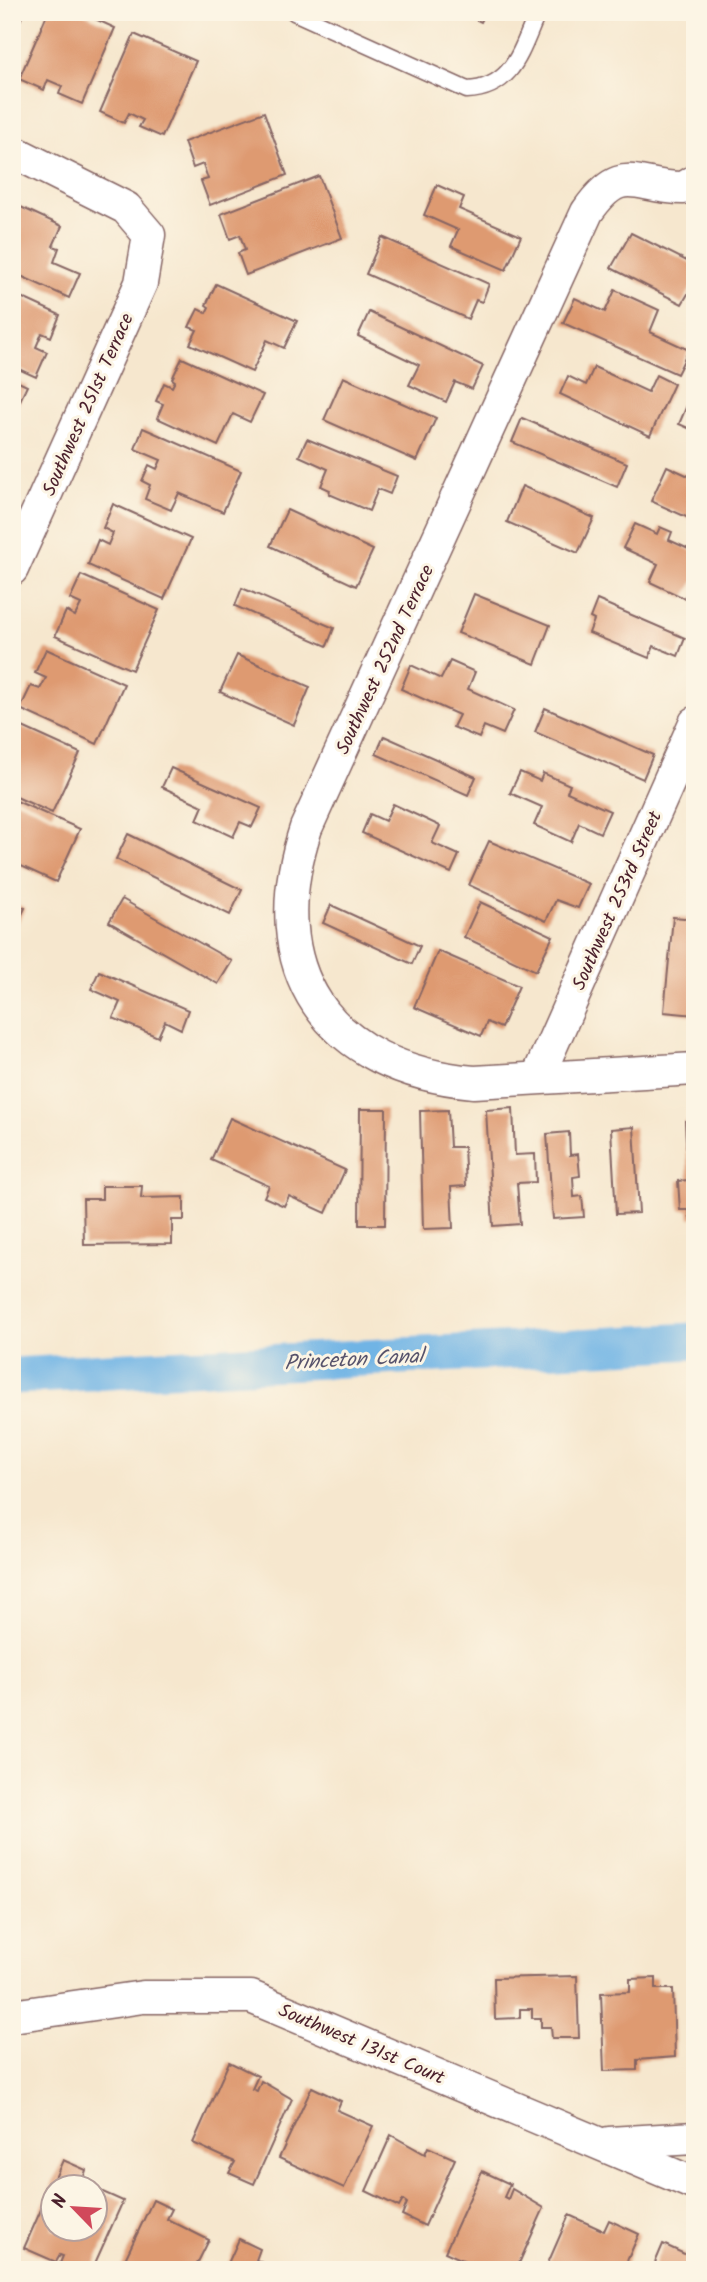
<svg xmlns="http://www.w3.org/2000/svg" width="707" height="2282" font-family="Kalam,sans-serif">
<rect width="100%" height="100%" fill="#fcf5e5"/>
<filter id="ink" filterUnits="userSpaceOnUse"><feTurbulence type="fractalNoise" baseFrequency=".0143" numOctaves="2"/><feDisplacementMap in="SourceGraphic" scale="14" xChannelSelector="R" yChannelSelector="G"/><feConvolveMatrix kernelMatrix="1 2 1 2 8 2 1 2 1" color-interpolation-filters="sRGB"/></filter>
<filter id="wash" filterUnits="userSpaceOnUse"><feTurbulence type="fractalNoise" baseFrequency=".00686" numOctaves="4" result="noise"/><feDisplacementMap in="SourceGraphic" scale="28" xChannelSelector="R" yChannelSelector="G"/><feGaussianBlur stdDeviation="1.57" result="paint"/><feColorMatrix in="noise" values="0 0 0 0 0 0 0 0 0 0 0 0 0 0 0 0 0 1.4 0 .05"/><feComposite in="paint" operator="in"/></filter>
<g filter="url(#wash)">
<rect width="100%" height="100%" fill="#f6e7ce"/>
<g fill="none" stroke-linecap="round" stroke-linejoin="round">
<path stroke="#6fb4e5" stroke-width="37" d="M 12,1376 L 695,1341"/>
</g>
<g id="blocks">
<g fill="#de9a71">
<path d="M 12,12 L 24,12 L 12,39 Z"/>
<path d="M 48,12 L 80,12 L 115,28 L 82,104 L 59,94 L 62,86 L 48,80 L 44,90 L 19,79 Z"/>
<path d="M 460,12 L 486,12 L 481,22 Z"/>
<path d="M 134,34 L 196,61 L 162,137 L 139,127 L 143,120 L 129,113 L 124,123 L 100,112 Z"/>
<path d="M 264,112 L 287,175 L 210,205 L 201,181 L 208,179 L 203,164 L 193,168 L 184,142 Z"/>
<path d="M 319,176 L 342,238 L 246,275 L 238,253 L 245,250 L 240,235 L 230,239 L 221,214 Z"/>
<path d="M 437,185 L 464,197 L 459,209 L 521,236 L 506,270 L 451,246 L 458,230 L 424,215 Z"/>
<path d="M 12,203 L 62,226 L 53,246 L 59,248 L 54,262 L 80,273 L 69,298 L 12,272 Z"/>
<path d="M 631,233 L 695,265 L 695,282 L 682,304 L 611,268 Z"/>
<path d="M 382,237 L 489,284 L 482,302 L 476,300 L 468,319 L 366,274 Z"/>
<path d="M 216,284 L 297,321 L 284,348 L 267,340 L 252,372 L 190,344 L 197,330 L 189,327 L 198,309 L 206,313 L 209,307 L 206,305 Z"/>
<path d="M 615,290 L 659,310 L 650,332 L 689,350 L 677,374 L 563,323 L 575,298 L 605,312 Z"/>
<path d="M 12,293 L 60,315 L 51,337 L 42,333 L 36,347 L 47,352 L 36,377 L 12,366 Z"/>
<path d="M 369,312 L 483,366 L 472,389 L 455,382 L 446,402 L 409,385 L 419,365 L 358,336 Z"/>
<path d="M 182,358 L 263,395 L 250,422 L 233,414 L 218,446 L 157,418 L 163,404 L 156,401 L 164,383 L 172,387 L 175,381 L 172,379 Z"/>
<path d="M 594,367 L 648,392 L 656,375 L 674,384 L 650,436 L 560,394 L 568,376 L 586,385 Z"/>
<path d="M 343,377 L 436,418 L 417,461 L 324,420 Z"/>
<path d="M 12,379 L 27,386 L 16,409 L 12,407 Z"/>
<path d="M 688,403 L 695,406 L 695,431 L 679,424 Z"/>
<path d="M 522,418 L 627,463 L 617,487 L 512,442 Z"/>
<path d="M 143,428 L 241,471 L 223,512 L 179,493 L 171,510 L 145,499 L 150,485 L 142,481 L 149,465 L 157,469 L 161,460 L 135,449 Z"/>
<path d="M 307,439 L 397,476 L 390,494 L 378,489 L 369,511 L 329,494 L 330,490 L 321,486 L 328,469 L 299,456 Z"/>
<path d="M 667,466 L 695,479 L 695,521 L 651,501 Z"/>
<path d="M 522,486 L 594,518 L 578,553 L 507,522 Z"/>
<path d="M 113,504 L 191,539 L 164,599 L 88,565 L 98,540 L 108,545 L 113,533 L 103,528 Z"/>
<path d="M 287,510 L 373,550 L 356,586 L 270,546 Z"/>
<path d="M 635,524 L 657,534 L 660,527 L 672,532 L 669,540 L 695,552 L 695,580 L 684,598 L 650,582 L 658,564 L 623,548 Z"/>
<path d="M 81,575 L 159,610 L 132,670 L 55,636 L 66,611 L 75,616 L 81,604 L 70,599 Z"/>
<path d="M 242,588 L 334,628 L 327,646 L 235,606 Z"/>
<path d="M 474,594 L 550,625 L 535,664 L 458,633 Z"/>
<path d="M 597,600 L 685,638 L 678,656 L 654,646 L 649,658 L 589,633 L 594,620 L 590,618 Z"/>
<path d="M 46,649 L 124,684 L 97,744 L 20,709 L 31,686 L 40,689 L 46,678 L 35,673 Z"/>
<path d="M 237,655 L 310,687 L 294,725 L 220,692 Z"/>
<path d="M 450,661 L 475,672 L 468,689 L 514,710 L 503,734 L 484,726 L 479,738 L 453,727 L 459,715 L 401,689 L 411,665 L 441,679 Z"/>
<path d="M 545,708 L 653,755 L 643,779 L 535,732 Z"/>
<path d="M 16,724 L 80,753 L 52,813 L 12,795 L 12,732 Z"/>
<path d="M 384,736 L 476,777 L 468,795 L 376,754 Z"/>
<path d="M 171,768 L 261,808 L 252,827 L 240,822 L 233,837 L 197,820 L 203,806 L 162,787 Z"/>
<path d="M 520,772 L 540,781 L 543,773 L 570,785 L 567,792 L 610,811 L 600,833 L 579,823 L 571,842 L 534,825 L 542,807 L 510,793 Z"/>
<path d="M 12,799 L 80,829 L 56,882 L 17,864 L 12,875 Z"/>
<path d="M 393,804 L 440,826 L 432,843 L 459,855 L 451,873 L 362,833 L 370,814 L 385,821 Z"/>
<path d="M 128,834 L 242,890 L 230,915 L 116,859 Z"/>
<path d="M 489,841 L 589,884 L 578,908 L 556,900 L 546,921 L 469,885 Z"/>
<path d="M 122,899 L 232,961 L 218,984 L 109,922 Z"/>
<path d="M 12,902 L 25,908 L 12,935 Z"/>
<path d="M 480,902 L 553,936 L 536,971 L 464,937 Z"/>
<path d="M 331,905 L 420,946 L 412,964 L 323,923 Z"/>
<path d="M 673,917 L 695,919 L 695,1015 L 664,1012 Z"/>
<path d="M 438,951 L 519,986 L 501,1028 L 487,1022 L 481,1036 L 414,1007 Z"/>
<path d="M 99,971 L 188,1010 L 181,1029 L 165,1021 L 158,1037 L 113,1018 L 120,1002 L 91,989 Z"/>
<path d="M 513,1108 L 515,1155 L 535,1154 L 536,1182 L 517,1183 L 520,1224 L 493,1226 L 486,1110 Z"/>
<path d="M 360,1109 L 386,1109 L 385,1225 L 359,1225 Z"/>
<path d="M 448,1110 L 450,1147 L 464,1147 L 466,1186 L 451,1187 L 453,1228 L 423,1229 L 420,1111 Z"/>
<path d="M 230,1118 L 345,1170 L 326,1213 L 289,1196 L 284,1206 L 264,1197 L 269,1186 L 211,1160 Z"/>
<path d="M 695,1120 L 695,1217 L 690,1218 L 689,1210 L 680,1210 L 678,1181 L 688,1180 L 685,1121 Z"/>
<path d="M 634,1127 L 639,1213 L 616,1214 L 611,1129 Z"/>
<path d="M 569,1132 L 570,1155 L 578,1154 L 580,1176 L 573,1177 L 574,1197 L 582,1196 L 584,1217 L 553,1219 L 547,1134 Z"/>
<path d="M 102,1186 L 142,1186 L 141,1198 L 184,1197 L 184,1220 L 172,1220 L 172,1244 L 84,1245 L 83,1199 L 102,1199 Z"/>
<path d="M 577,1976 L 579,2038 L 552,2038 L 551,2027 L 541,2027 L 541,2018 L 532,2018 L 532,2009 L 520,2009 L 520,2018 L 495,2019 L 494,1978 Z"/>
<path d="M 656,1978 L 656,1989 L 673,1989 L 675,2057 L 637,2060 L 637,2070 L 604,2071 L 601,1993 L 630,1992 L 630,1979 Z"/>
<path d="M 229,2062 L 258,2076 L 252,2089 L 257,2091 L 261,2081 L 292,2099 L 254,2184 L 229,2173 L 235,2162 L 193,2143 Z"/>
<path d="M 312,2087 L 341,2101 L 337,2110 L 373,2126 L 344,2188 L 279,2158 Z"/>
<path d="M 391,2135 L 425,2154 L 428,2147 L 455,2159 L 425,2226 L 402,2215 L 407,2203 L 403,2200 L 399,2207 L 366,2191 Z"/>
<path d="M 63,2160 L 86,2170 L 82,2182 L 94,2188 L 52,2188 L 52,2230 L 94,2230 L 94,2188 L 123,2201 L 92,2270 L 61,2270 L 58,2268 L 63,2256 L 60,2255 L 56,2262 L 24,2248 Z"/>
<path d="M 482,2171 L 510,2184 L 504,2197 L 508,2199 L 512,2189 L 544,2208 L 516,2270 L 485,2270 L 445,2252 Z"/>
<path d="M 153,2200 L 172,2209 L 167,2219 L 209,2240 L 194,2270 L 120,2270 Z"/>
<path d="M 569,2215 L 604,2231 L 609,2220 L 639,2234 L 623,2270 L 545,2270 Z"/>
<path d="M 239,2239 L 260,2249 L 256,2260 L 277,2270 L 225,2270 Z"/>
<path d="M 663,2244 L 693,2258 L 688,2270 L 652,2270 Z"/>
</g>
</g>
</g>
<g filter="url(#ink)">
<use href="#blocks" fill-opacity="0" stroke="#866564" stroke-width="2"/>
<g fill="none" stroke-linecap="round" stroke-linejoin="round">
<defs>
<path id="service" d="M 294,12 L 467,90 C 514,88 521,49 538,12"/>
<g id="minor">
<path d="M 12,151 L 126,208 L 149,235 L 141,283 L 12,569"/>
<path d="M 695,181 L 684,188 C 636,189 623,160 587,212 L 306,828 C 259,970 327,1069 474,1082 L 695,1069"/>
<path d="M 538,1076 L 695,723"/>
<path d="M 12,2016 L 143,1997 L 251,1997 L 695,2184"/>
<path d="M 609,2143 L 695,2138"/>
</g>
</defs>
<use href="#service" stroke="#866564" stroke-width="19"/>
<use href="#minor" stroke="#866564" stroke-width="35"/>
<use href="#service" stroke="#fff" stroke-width="16"/>
<use href="#minor" stroke="#fff" stroke-width="32"/>
</g>
</g>
<g text-anchor="middle" stroke-width="6" stroke-linejoin="round" paint-order="stroke">
<g font-size="19" fill="#4a1f2b" stroke="#fcf5e5">
<text transform="translate(87 404) rotate(-66)" y="7">Southwest 251st Terrace</text>
<text transform="translate(384 659) rotate(-65)" y="7">Southwest 252nd Terrace</text>
<text transform="translate(616 900) rotate(-66)" y="7">Southwest 253rd Street</text>
<text transform="translate(362 2043) rotate(23)" y="7">Southwest 131st Court</text>
</g>
<g font-size="21" font-style="italic" fill="#57536c" stroke="#fcf5e5">
<text transform="translate(354 1359) rotate(-3)" y="7">Princeton Canal</text>
</g>
</g>
<rect width="707" height="2282" fill="none" stroke="#fcf5e5" stroke-width="42"/>
<g transform="translate(74 2208) rotate(295)"><circle r="33" fill="#fcf5e5" stroke="#b59f9b" stroke-width="2"/>
<path d="M0-5L12 26L0 18L-12 26Z" fill="#d1495b"/>
<text y="-10" font-size="19" font-weight="bold" text-anchor="middle" fill="#4a1f2b">N</text>
</g>
</svg>
